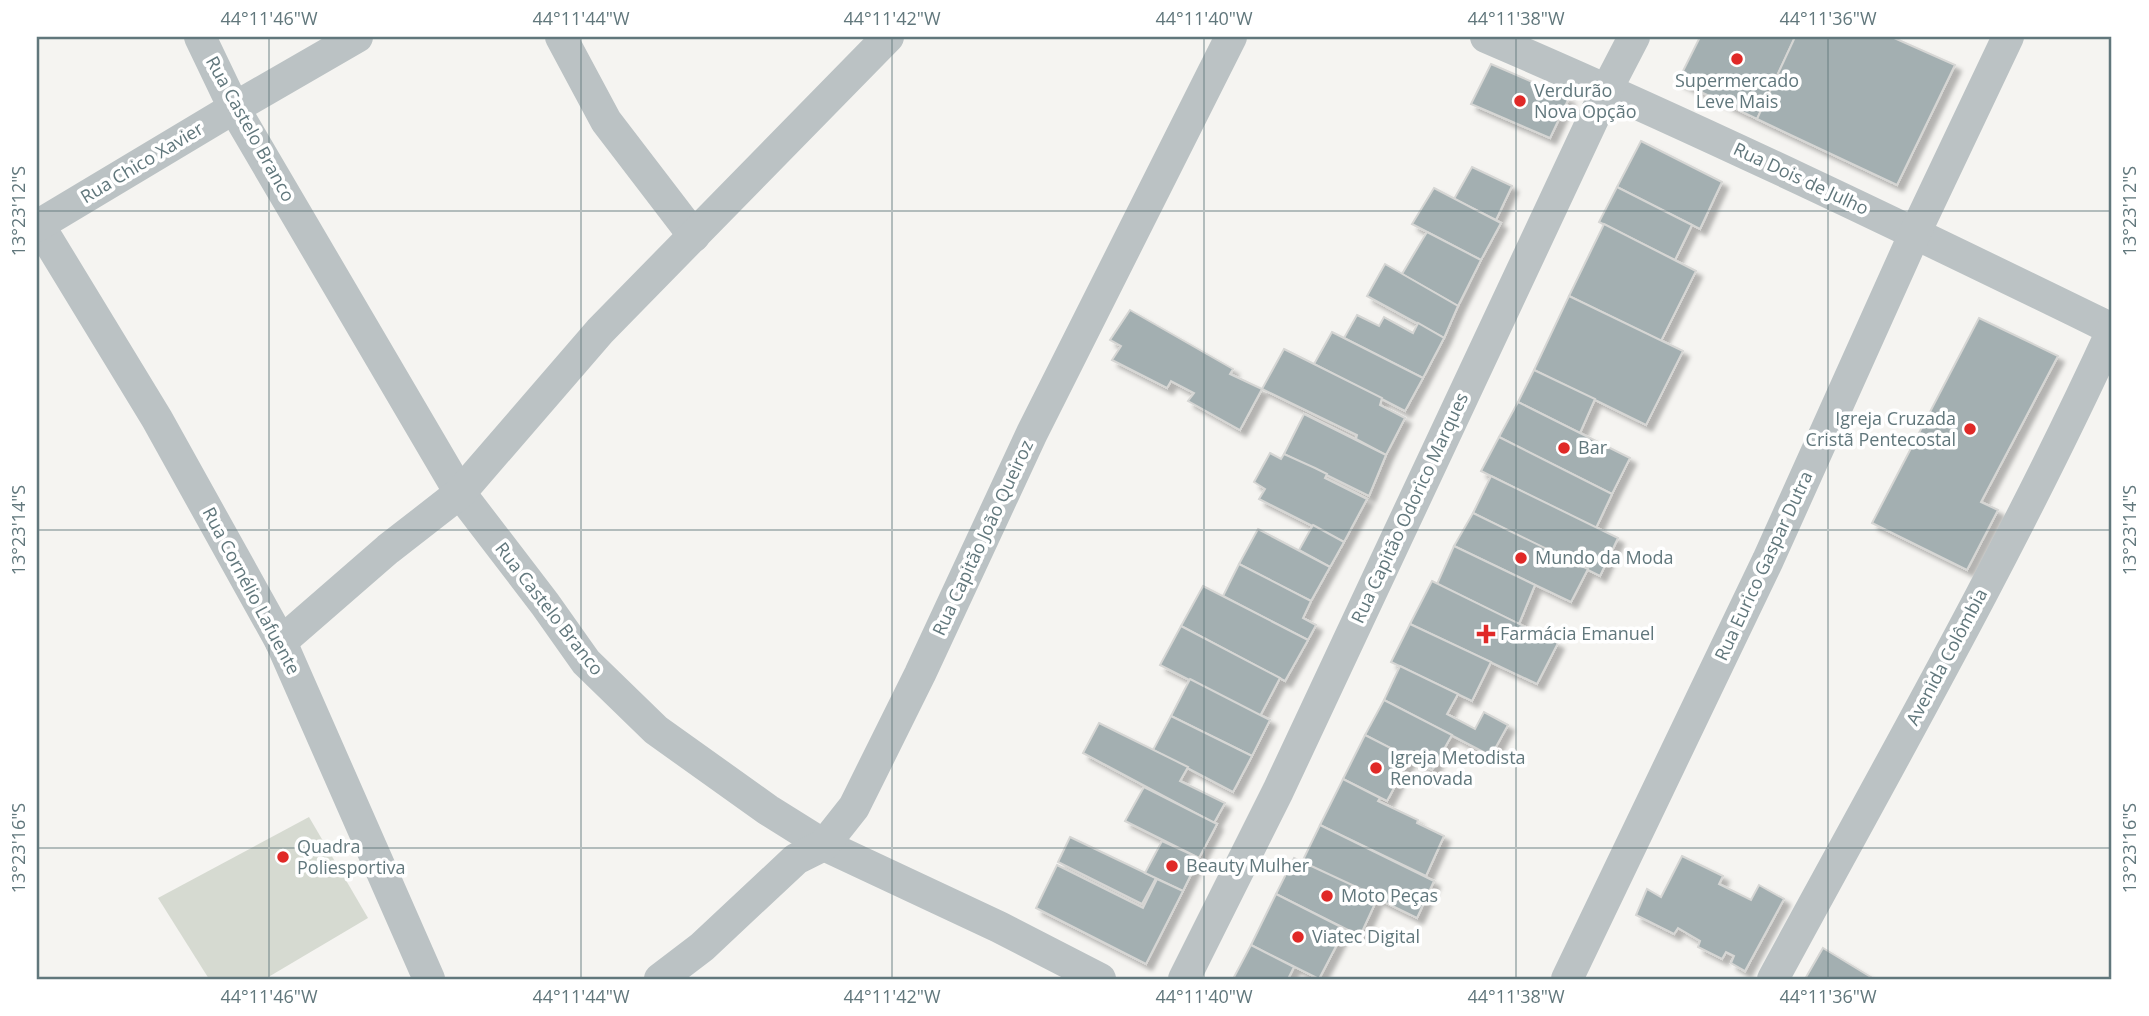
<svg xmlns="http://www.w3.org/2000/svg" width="2149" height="1016" font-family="'Open Sans',sans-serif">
<defs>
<filter id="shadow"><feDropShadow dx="6" dy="6" stdDeviation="2" flood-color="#0004"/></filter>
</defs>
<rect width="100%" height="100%" fill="#f5f4f1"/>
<path fill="#d6dad1" d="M 309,817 L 368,918 L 265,979 L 209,979 L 158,898 Z"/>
<g fill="#a3afb1" stroke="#d6d6d4" stroke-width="2" filter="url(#shadow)">
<path d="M 1700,37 L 1795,37 L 1757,119 L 1678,81 Z"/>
<path d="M 1795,37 L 1892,37 L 1955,65 L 1897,185 L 1757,119 Z"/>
<path d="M 1491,64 L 1569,98 L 1550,138 L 1471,104 Z"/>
<path d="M 1641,141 L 1722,182 L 1700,229 L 1617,187 Z"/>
<path d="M 1472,167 L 1512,186 L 1496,220 L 1454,199 Z"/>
<path d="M 1617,187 L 1692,225 L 1675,260 L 1599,222 Z"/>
<path d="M 1434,188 L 1501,223 L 1481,260 L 1412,224 Z"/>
<path d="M 1604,224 L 1696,271 L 1661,341 L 1569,296 Z"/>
<path d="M 1427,232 L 1481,260 L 1458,306 L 1402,274 Z"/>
<path d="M 1385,264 L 1458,306 L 1444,338 L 1367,296 Z"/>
<path d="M 1569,296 L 1683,351 L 1646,425 L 1534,370 Z"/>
<path d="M 1130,310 L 1233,369 L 1230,374 L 1262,389 L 1240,430 L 1188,401 L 1194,393 L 1171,381 L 1167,388 L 1112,360 L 1121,346 L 1110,340 Z"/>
<path d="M 1357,315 L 1379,326 L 1384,317 L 1413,333 L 1418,323 L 1444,338 L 1423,378 L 1344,338 Z"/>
<path d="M 1979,318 L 2058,356 L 1981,502 L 1998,510 L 1967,570 L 1872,523 Z"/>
<path d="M 1332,332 L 1423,378 L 1405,411 L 1314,364 Z"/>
<path d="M 1284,349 L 1382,398 L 1380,405 L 1405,418 L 1386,455 L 1356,439 L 1357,435 L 1262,389 Z"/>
<path d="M 1534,370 L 1595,399 L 1580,433 L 1518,402 Z"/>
<path d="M 1518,402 L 1630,458 L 1612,494 L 1499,437 Z"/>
<path d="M 1304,414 L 1386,455 L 1369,496 L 1284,454 Z"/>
<path d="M 1499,437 L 1612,494 L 1596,528 L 1481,471 Z"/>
<path d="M 1270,453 L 1281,459 L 1284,454 L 1315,468 L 1327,474 L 1325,478 L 1367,499 L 1344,542 L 1259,499 L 1265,489 L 1254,482 Z"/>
<path d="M 1491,476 L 1618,538 L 1600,576 L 1473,513 Z"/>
<path d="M 1473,513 L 1588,569 L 1571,602 L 1454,546 Z"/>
<path d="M 1313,525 L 1344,542 L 1330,567 L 1299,550 Z"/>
<path d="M 1258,529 L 1330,567 L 1311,601 L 1239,564 Z"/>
<path d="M 1454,546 L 1535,585 L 1519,624 L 1437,584 Z"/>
<path d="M 1239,564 L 1311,601 L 1303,618 L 1316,625 L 1308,640 L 1223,596 Z"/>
<path d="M 1432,581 L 1558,643 L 1537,684 L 1410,624 Z"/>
<path d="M 1203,586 L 1308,640 L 1285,681 L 1181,626 Z"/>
<path d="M 1410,624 L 1491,662 L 1472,701 L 1391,662 Z"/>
<path d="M 1181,626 L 1280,678 L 1260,716 L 1160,665 Z"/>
<path d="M 1400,666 L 1458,694 L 1447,714 L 1475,729 L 1484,712 L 1508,725 L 1491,756 L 1384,700 Z"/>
<path d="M 1190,679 L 1270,720 L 1252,756 L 1171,716 Z"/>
<path d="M 1384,700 L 1452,735 L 1432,770 L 1365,735 Z"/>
<path d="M 1171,716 L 1252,756 L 1233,792 L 1153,750 Z"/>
<path d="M 1099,723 L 1188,767 L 1180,781 L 1225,803 L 1214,823 L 1083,753 Z"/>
<path d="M 1365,735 L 1410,758 L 1387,801 L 1343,779 Z"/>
<path d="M 1343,779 L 1380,798 L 1378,801 L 1418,820 L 1417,823 L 1444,836 L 1426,876 L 1320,825 Z"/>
<path d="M 1144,787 L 1217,824 L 1199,858 L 1125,821 Z"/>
<path d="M 1320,825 L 1434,881 L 1417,918 L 1302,862 Z"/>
<path d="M 1070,837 L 1156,878 L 1142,904 L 1058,862 Z"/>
<path d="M 1162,841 L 1199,858 L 1183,891 L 1145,873 Z"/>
<path d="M 1682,856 L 1723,876 L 1719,884 L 1751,900 L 1759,885 L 1784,899 L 1745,971 L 1731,963 L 1734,956 L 1726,952 L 1722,959 L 1698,947 L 1700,941 L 1678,928 L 1674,934 L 1636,915 L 1647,889 L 1661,897 Z"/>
<path d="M 1294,858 L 1378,897 L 1360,936 L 1276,894 Z"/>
<path d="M 1057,865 L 1143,908 L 1157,879 L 1183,891 L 1146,964 L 1036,908 Z"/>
<path d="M 1276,894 L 1345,929 L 1319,979 L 1251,945 Z"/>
<path d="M 1251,945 L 1294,967 L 1288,979 L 1233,979 Z"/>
<path d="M 1823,948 L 1874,979 L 1805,979 Z"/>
</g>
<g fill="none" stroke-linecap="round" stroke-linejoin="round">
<g stroke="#bbc2c4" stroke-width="32">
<path d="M 200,37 L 234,108 L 460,493 L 545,604 L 586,662 L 656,730 L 768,810 L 824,845 L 999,927 L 1100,979"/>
<path d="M 561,37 L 606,121 L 694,236"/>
<path d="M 1486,37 C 1698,128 1905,228 2112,329"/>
<path d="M 37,222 L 157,419 L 281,642 L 429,979"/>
<path d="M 37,226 L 234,108 L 357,37"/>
<path d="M 281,642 L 388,549 L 460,493 L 600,331 L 888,37"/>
<path d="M 660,979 L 702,947 L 796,859 L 824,845 L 854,807 L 920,674 L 1032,433 L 1231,37"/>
<path d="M 1184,979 L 1278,791 L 1607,89 L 1634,37"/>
<path d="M 1567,979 L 1768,560 L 1915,233 L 2008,37"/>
<path d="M 1773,979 C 1889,765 2010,553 2112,331"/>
</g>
</g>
<path fill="none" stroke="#61777c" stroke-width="2" stroke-opacity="0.45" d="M 269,37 L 269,979M 581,37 L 581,979M 892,37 L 892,979M 1204,37 L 1204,979M 1516,37 L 1516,979M 1828,37 L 1828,979M 37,211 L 2112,211M 37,530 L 2112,530M 37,848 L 2112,848"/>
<g fill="#e02927" stroke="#fff" stroke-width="2.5">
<circle cx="1737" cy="59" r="7"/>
<circle cx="1520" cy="101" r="7"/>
<circle cx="1970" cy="429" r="7"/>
<circle cx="1564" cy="448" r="7"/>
<circle cx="1521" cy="558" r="7"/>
<path d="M1482.5 623.5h7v7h7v7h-7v7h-7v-7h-7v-7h7z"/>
<circle cx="1376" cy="768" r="7"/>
<circle cx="283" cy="857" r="7"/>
<circle cx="1172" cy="866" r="7"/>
<circle cx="1327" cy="896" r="7"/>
<circle cx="1298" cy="937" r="7"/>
</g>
<g text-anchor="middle" stroke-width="7" stroke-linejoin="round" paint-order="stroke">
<g font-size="18" fill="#61777c" stroke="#fff" text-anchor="start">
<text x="1737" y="87" text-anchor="middle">Supermercado<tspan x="1737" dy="21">Leve Mais</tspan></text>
<text x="1534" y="97">Verdurão<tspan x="1534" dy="21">Nova Opção</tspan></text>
<text x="1956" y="425" text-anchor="end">Igreja Cruzada<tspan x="1956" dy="21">Cristã Pentecostal</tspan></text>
<text x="1578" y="454">Bar</text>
<text x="1535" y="564">Mundo da Moda</text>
<text x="1500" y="640">Farmácia Emanuel</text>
<text x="1390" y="764">Igreja Metodista<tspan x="1390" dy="21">Renovada</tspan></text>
<text x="297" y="853">Quadra<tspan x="297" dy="21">Poliesportiva</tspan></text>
<text x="1186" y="872">Beauty Mulher</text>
<text x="1341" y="902">Moto Peças</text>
<text x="1312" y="943">Viatec Digital</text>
</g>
<g font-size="18" fill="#61777c" stroke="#fff">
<text transform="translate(250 129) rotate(61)" y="6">Rua Castelo Branco</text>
<text transform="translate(142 163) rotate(-31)" y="6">Rua Chico Xavier</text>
<text transform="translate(1801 179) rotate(25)" y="6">Rua Dois de Julho</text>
<text transform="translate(1410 508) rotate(-65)" y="6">Rua Capitão Odorico Marques</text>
<text transform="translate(983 538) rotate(-65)" y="6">Rua Capitão João Queiroz</text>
<text transform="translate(1764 566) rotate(-65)" y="6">Rua Eurico Gaspar Dutra</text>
<text transform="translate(251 591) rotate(62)" y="6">Rua Cornélio Lafuente</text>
<text transform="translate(549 609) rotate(52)" y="6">Rua Castelo Branco</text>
<text transform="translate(1947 657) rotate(-62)" y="6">Avenida Colômbia</text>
</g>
</g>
<rect width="2149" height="1016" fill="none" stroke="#ffffff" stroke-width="77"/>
<rect x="38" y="38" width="2072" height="940" fill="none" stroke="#61777c" stroke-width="2.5"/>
<g font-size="18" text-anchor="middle" fill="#61777c">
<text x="269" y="25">44°11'46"W</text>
<text x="581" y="25">44°11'44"W</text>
<text x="892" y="25">44°11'42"W</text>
<text x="1204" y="25">44°11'40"W</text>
<text x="1516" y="25">44°11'38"W</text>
<text x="1828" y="25">44°11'36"W</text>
<text transform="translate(19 211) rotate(-90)" y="6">13°23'12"S</text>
<text transform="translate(2130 211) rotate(-90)" y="6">13°23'12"S</text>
<text transform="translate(19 530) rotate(-90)" y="6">13°23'14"S</text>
<text transform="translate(2130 530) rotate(-90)" y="6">13°23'14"S</text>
<text transform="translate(19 848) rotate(-90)" y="6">13°23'16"S</text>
<text transform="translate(2130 848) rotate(-90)" y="6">13°23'16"S</text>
<text x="269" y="1003">44°11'46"W</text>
<text x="581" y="1003">44°11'44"W</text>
<text x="892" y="1003">44°11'42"W</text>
<text x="1204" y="1003">44°11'40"W</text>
<text x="1516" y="1003">44°11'38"W</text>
<text x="1828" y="1003">44°11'36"W</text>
</g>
</svg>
